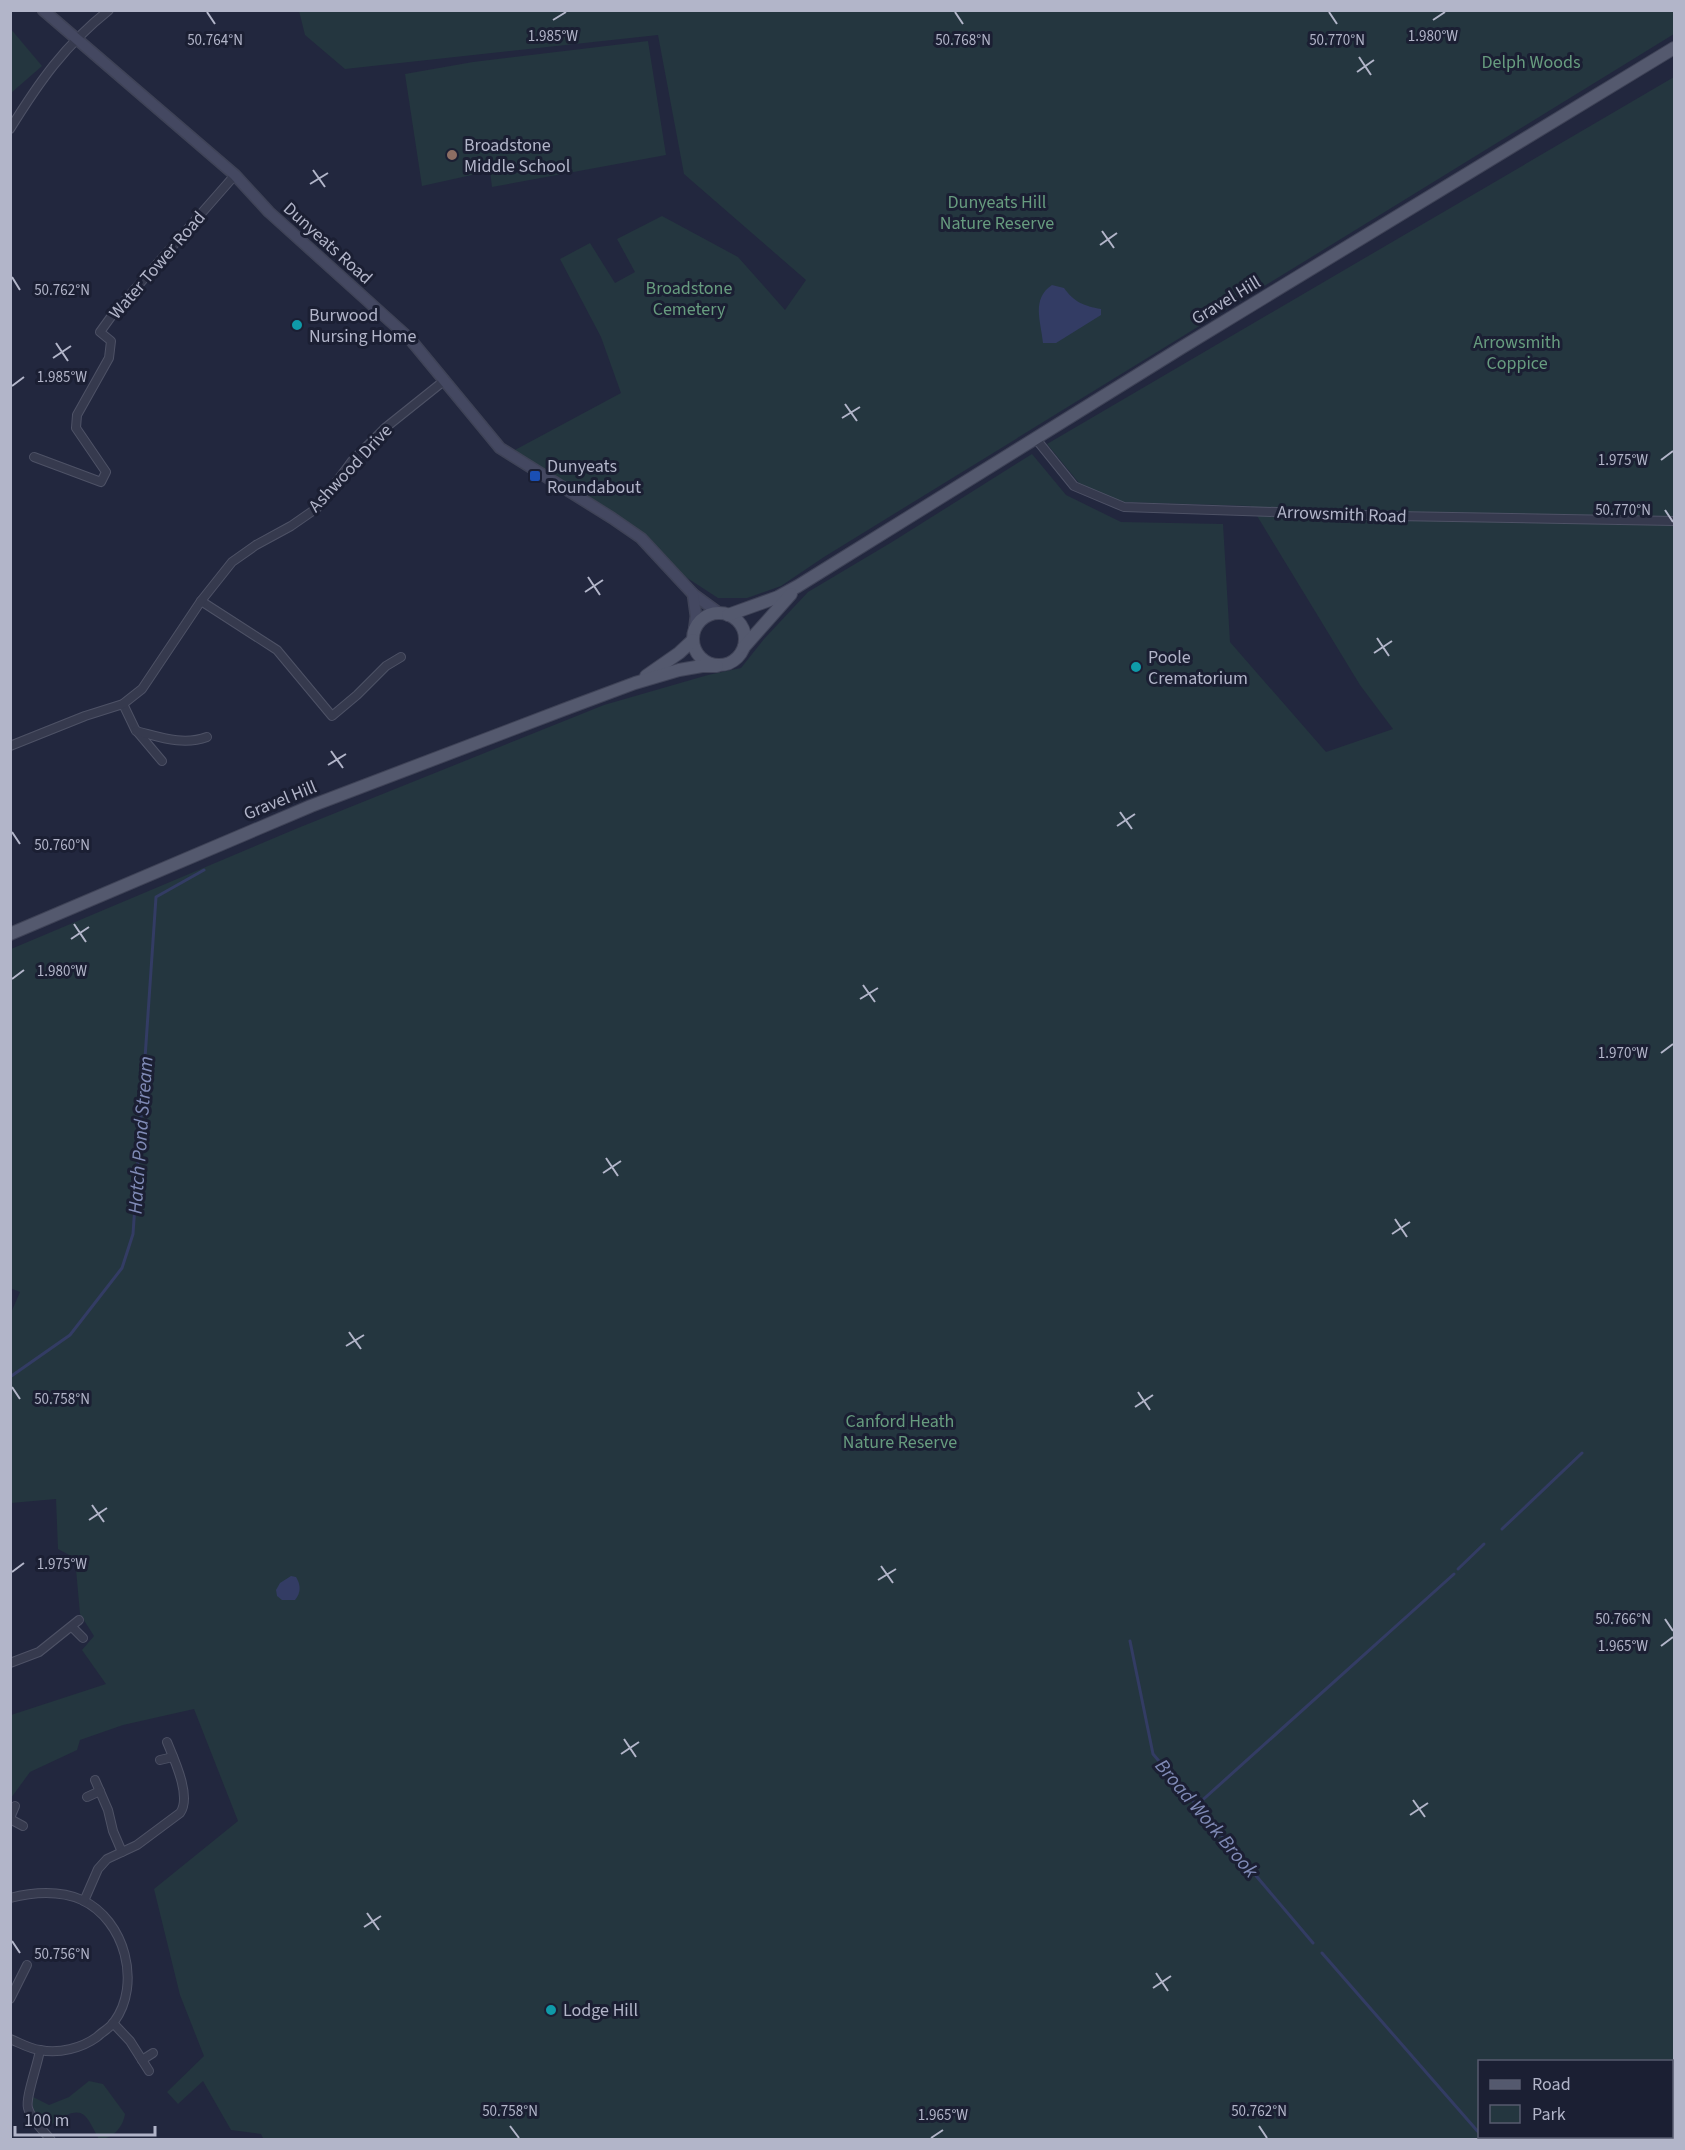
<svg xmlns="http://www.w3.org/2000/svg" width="1685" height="2150" font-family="'Source Sans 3',sans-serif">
<rect width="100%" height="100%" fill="#22273e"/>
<g fill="#24363f" fill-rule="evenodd">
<path d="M 1674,10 L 1674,34 L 824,557 L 781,586 L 747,598 L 718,598 L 678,572 L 638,529 L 513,451 L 621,393 L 601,337 L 560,259 L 590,243 L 615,283 L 635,272 L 617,239 L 662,216 L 738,257 L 785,310 L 806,280 L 684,174 L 658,35 L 345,69 L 305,35 L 299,11 Z"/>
<path d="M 10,28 L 42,66 L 11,93 L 10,93 Z"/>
<path d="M 648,41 L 666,155 L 492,187 L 490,171 L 422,186 L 405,74 L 473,62 Z"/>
<path d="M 1674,77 L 1674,2139 L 264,2140 L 261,2134 L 231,2130 L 203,2081 L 178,2104 L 167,2092 L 204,2056 L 180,1995 L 154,1889 L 238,1821 L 194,1709 L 123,1725 L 80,1740 L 77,1750 L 30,1772 L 11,1798 L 10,1796 L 11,1715 L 106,1684 L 82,1650 L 94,1636 L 80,1614 L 75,1558 L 58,1549 L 56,1499 L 11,1503 L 10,1315 L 20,1292 L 10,1288 L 11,949 L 298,828 L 604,705 L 708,675 L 741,668 L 764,639 L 808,592 L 892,542 L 1032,454 L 1066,495 L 1121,522 L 1223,524 L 1230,642 L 1326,752 L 1393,729 L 1360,685 L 1251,506 L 1121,502 L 1079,483 L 1047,444 ZM 1480,2062 L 1672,2062 L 1672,2136 L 1480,2136 Z"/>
<path d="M 89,2081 L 103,2084 L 125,2114 C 123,2127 113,2139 99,2139 C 95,2133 90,2120 84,2115 C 73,2106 54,2123 45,2129 C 38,2118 30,2110 33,2097 L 49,2105 L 69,2097 Z"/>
</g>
<g fill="#333c64">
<path d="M 1052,285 L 1064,288 C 1074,302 1084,306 1101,309 L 1101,315 L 1056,343 L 1043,343 C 1041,321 1031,299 1052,285 Z"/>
<path d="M 291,1576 L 296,1577 C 301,1585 301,1593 295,1600 L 282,1600 L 277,1596 L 276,1590 L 280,1583 Z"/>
</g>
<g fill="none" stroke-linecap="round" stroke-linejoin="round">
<g stroke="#333c64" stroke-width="3">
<path d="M 10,1377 L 70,1335 L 122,1268 L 133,1234 L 156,897 L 204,870"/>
<path d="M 1502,1529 L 1582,1453"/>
<path d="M 1458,1569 L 1484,1544"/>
<path d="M 1130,1641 L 1153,1754 L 1313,1943"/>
<path d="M 1197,1805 L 1454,1574"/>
<path d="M 1322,1953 L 1480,2134"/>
<path d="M 1481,2136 L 1484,2140"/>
</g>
<defs>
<g id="street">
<path d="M 10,129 C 39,82 65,45 109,10"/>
<path d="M 1036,439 L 1074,486 L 1124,507 L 1394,516 L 1674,521"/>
<path d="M 34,457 L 101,482 L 106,472 L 76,428 L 77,415 L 109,358 L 111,341 L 100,332 L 113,314 L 235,175"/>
<path d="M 201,601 L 277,650 L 332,716 L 357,695 L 386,666 L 401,657"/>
<path d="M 123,704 L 135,729 L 162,761"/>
<path d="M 136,731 C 160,737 183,746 207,737"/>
<path d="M 10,746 L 85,716 L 123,704 L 142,689 L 201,601 L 232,562 L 256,545 L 291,526 L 317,508 L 352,461 L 385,428 L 445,380"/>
<path d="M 72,1627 L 83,1638"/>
<path d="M 10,1663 L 39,1652 L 79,1620"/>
<path d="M 160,1760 L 173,1757"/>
<path d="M 95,1780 L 108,1810 L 113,1831 L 122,1852"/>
<path d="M 87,1797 L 100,1791"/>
<path d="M 10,1818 L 15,1806"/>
<path d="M 10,1819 L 23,1826"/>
<path d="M 10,1898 C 34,1892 59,1890 82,1900 C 125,1920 142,1984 114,2022 C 110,2028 102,2032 97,2037 C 82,2048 59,2054 40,2050 C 30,2049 20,2043 10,2039"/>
<path d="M 84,1901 L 98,1869 L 107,1859 L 137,1845 L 180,1813 C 192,1797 174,1759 167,1742"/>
<path d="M 10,1999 L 27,1965"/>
<path d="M 113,2023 L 130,2041 L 149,2071"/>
<path d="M 40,2050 C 38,2064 25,2098 28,2108 C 31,2120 44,2131 51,2140"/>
<path d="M 142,2060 L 153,2053"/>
</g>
<g id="secondary">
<path d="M 43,10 L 235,175 L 269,212 L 410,339 L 500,448 L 612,518 L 641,538 L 693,594 L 719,613"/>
<path d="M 693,594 L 696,616 L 694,632"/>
</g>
<g id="primary">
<circle cx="719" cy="639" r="26"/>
<path d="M 728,615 L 778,597 L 798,586 L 1181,348 L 1674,48"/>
<path d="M 744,647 L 791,594"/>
<path d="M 646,676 L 679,653 L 693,640"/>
<path d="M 10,934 L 311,806 L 568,708 L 635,683 L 679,670 L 702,666 L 717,666"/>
</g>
</defs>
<use href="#street" stroke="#4e5266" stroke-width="10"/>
<use href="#secondary" stroke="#3f4357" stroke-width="13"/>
<use href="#primary" stroke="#3f4357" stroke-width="14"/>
<use href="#street" stroke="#363a4e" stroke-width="8"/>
<use href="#secondary" stroke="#444861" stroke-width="10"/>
<use href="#primary" stroke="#54596e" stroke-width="12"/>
</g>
<path fill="none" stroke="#b2b5c9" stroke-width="2" d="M 207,12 L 215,24M 955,12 L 963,24M 1329,12 L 1337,24M 553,20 L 566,12M 1433,20 L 1445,12M 1359,57 L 1371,75M 1357,72 L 1374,60M 313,170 L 325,187M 310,184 L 328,173M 1102,231 L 1114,248M 1100,245 L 1117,233M 12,277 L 20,290M 56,343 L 68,361M 53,358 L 71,346M 12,386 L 24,377M 845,404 L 857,421M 842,418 L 860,407M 1661,460 L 1673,451M 1665,510 L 1673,522M 588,577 L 600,595M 585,592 L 603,580M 1377,638 L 1389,656M 1374,653 L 1392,641M 331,751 L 343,768M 328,765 L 346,754M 1120,812 L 1132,829M 1117,826 L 1135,814M 12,832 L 20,844M 74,924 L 86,942M 71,939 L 89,927M 12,979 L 24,970M 863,985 L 875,1002M 860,999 L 878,988M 1661,1053 L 1673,1044M 606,1158 L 618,1176M 603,1173 L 621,1161M 1395,1219 L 1407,1237M 1392,1234 L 1410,1222M 349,1332 L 361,1349M 346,1346 L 364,1335M 12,1387 L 20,1399M 1138,1392 L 1150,1410M 1135,1407 L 1153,1395M 92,1505 L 104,1522M 89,1520 L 107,1508M 881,1566 L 893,1583M 12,1572 L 24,1563M 878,1580 L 896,1569M 1665,1619 L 1673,1631M 1661,1646 L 1673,1637M 624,1739 L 636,1757M 621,1754 L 639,1742M 1413,1800 L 1425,1817M 1410,1815 L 1428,1803M 367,1913 L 379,1930M 364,1927 L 381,1916M 12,1941 L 20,1953M 1156,1973 L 1168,1991M 1153,1988 L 1171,1976M 510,2126 L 519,2138M 1259,2126 L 1267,2138M 931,2138 L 943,2130"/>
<circle fill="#8d6e63" stroke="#1b1f33" stroke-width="2" cx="452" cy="155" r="6"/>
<g fill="#0f9aa8" stroke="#1b1f33" stroke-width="2">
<circle cx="297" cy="325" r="6"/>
<circle cx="1136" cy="667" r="6"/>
<circle cx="551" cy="2010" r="6"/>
</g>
<rect fill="#1a4fb4" stroke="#1b1f33" stroke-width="2" x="529" y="470" width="12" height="12" rx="3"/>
<g text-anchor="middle" stroke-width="6" stroke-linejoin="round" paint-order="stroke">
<g font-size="18" fill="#679c7f" stroke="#1b1f33">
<text x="1531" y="68">Delph Woods</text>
<text x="997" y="208">Dunyeats Hill<tspan x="997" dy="21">Nature Reserve</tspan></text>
<text x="689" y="294">Broadstone<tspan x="689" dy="21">Cemetery</tspan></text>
<text x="1517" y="348">Arrowsmith<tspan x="1517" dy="21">Coppice</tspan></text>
<text x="900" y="1427">Canford Heath<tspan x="900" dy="21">Nature Reserve</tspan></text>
</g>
<g font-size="18" fill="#b2b5c9" stroke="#1b1f33" text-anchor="start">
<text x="464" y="151">Broadstone<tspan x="464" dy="21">Middle School</tspan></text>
<text x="309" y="321">Burwood<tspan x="309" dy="21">Nursing Home</tspan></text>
<text x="547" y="472">Dunyeats<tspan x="547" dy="21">Roundabout</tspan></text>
<text x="1148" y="663">Poole<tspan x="1148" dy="21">Crematorium</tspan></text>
<text x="563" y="2016">Lodge Hill</text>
</g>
<g font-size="18" fill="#b2b5c9" stroke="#1b1f33">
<text transform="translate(328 243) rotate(42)" y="6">Dunyeats Road</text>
<text transform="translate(157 265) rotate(-49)" y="6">Water Tower Road</text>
<text transform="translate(1226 300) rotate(-31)" y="6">Gravel Hill</text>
<text transform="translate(350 468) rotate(-47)" y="6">Ashwood Drive</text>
<text transform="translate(1342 514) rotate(2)" y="6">Arrowsmith Road</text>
<text transform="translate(280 800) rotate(-22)" y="6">Gravel Hill</text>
</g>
<g font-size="20" font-style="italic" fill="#808bb7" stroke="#1b1f33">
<text transform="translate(140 1135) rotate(-86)" y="7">Hatch Pond Stream</text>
<text transform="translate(1207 1818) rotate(50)" y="7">Broad Work Brook</text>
</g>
</g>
<g font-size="15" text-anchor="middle" fill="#b2b5c9" stroke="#1b1f33" stroke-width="6" stroke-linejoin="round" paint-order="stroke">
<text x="553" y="41">1.985°W</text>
<text x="1433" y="41">1.980°W</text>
<text x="215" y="45">50.764°N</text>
<text x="963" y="45">50.768°N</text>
<text x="1337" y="45">50.770°N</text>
<text x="62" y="295">50.762°N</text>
<text x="62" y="382">1.985°W</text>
<text x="1623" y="465">1.975°W</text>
<text x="1623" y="515">50.770°N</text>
<text x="62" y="850">50.760°N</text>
<text x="62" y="976">1.980°W</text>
<text x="1623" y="1058">1.970°W</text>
<text x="62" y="1404">50.758°N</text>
<text x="62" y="1569">1.975°W</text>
<text x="1623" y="1624">50.766°N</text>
<text x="1623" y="1651">1.965°W</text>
<text x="62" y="1959">50.756°N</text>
<text x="510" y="2116">50.758°N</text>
<text x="1259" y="2116">50.762°N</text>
<text x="943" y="2120">1.965°W</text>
</g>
<rect width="1685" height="2150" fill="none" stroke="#b2b5c9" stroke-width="24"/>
<rect x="1478" y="2060" width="195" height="78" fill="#1b1f33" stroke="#575b6f" stroke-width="1.5"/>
<rect x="1490" y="2080" width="30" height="9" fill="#54596e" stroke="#575b6f" stroke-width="1.5"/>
<text x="1532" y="2090" font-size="18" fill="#b2b5c9">Road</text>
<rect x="1490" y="2105" width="30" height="18" fill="#24363f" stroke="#575b6f" stroke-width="1.5"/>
<text x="1532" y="2120" font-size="18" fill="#b2b5c9">Park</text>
<path d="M15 2126v9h140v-9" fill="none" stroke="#b2b5c9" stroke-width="3"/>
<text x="24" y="2126" font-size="18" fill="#b2b5c9" stroke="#1b1f33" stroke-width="4.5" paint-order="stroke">100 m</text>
</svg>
